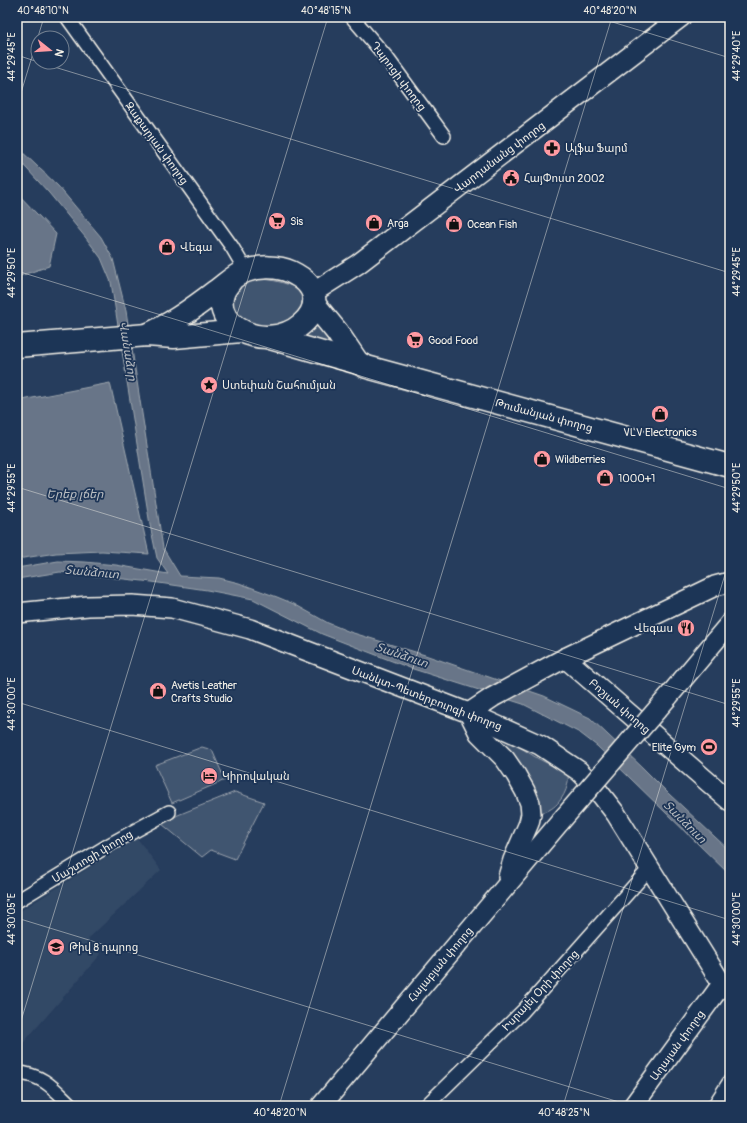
<svg xmlns="http://www.w3.org/2000/svg" width="747" height="1123" font-family="Pangolin,'Noto Sans Armenian',sans-serif">
<rect width="100%" height="100%" fill="#263d5d"/>
<filter id="ink" filterUnits="userSpaceOnUse"><feTurbulence type="fractalNoise" baseFrequency=".025" numOctaves="2"/><feDisplacementMap in="SourceGraphic" scale="8" xChannelSelector="R" yChannelSelector="G"/><feConvolveMatrix kernelMatrix="1 2 1 2 8 2 1 2 1" color-interpolation-filters="sRGB"/></filter>
<g filter="url(#ink)">
<path fill="#334966" d="M 137,838 L 161,870 L 88,939 L 101,954 L 17,1050 L 17,913 Z"/>
<g fill="#40546f" stroke="#9aa2ac">
<path d="M 255,278 C 272,280 291,282 304,294 L 302,315 C 296,318 284,326 277,327 C 264,330 240,317 229,311 L 233,291 L 242,283 Z"/>
<path d="M 317,320 L 332,348 L 293,337 Z"/>
<path d="M 499,735 L 502,736 L 537,758 L 568,774 C 570,787 561,804 549,810 C 546,812 541,812 537,813 L 492,738 Z"/>
<path d="M 202,747 L 212,750 L 225,780 L 172,803 L 155,765 Z"/>
<path d="M 235,792 L 264,802 L 235,859 L 211,850 L 202,857 L 162,824 L 178,815 Z"/>
</g>
<g fill="#677588" stroke="#9fa7ae">
<path d="M 17,147 L 58,186 L 101,237 L 113,259 L 126,311 L 163,548 L 180,576 L 219,578 L 239,583 L 277,597 L 294,604 L 328,623 L 350,632 L 425,655 L 544,696 L 590,718 L 643,768 L 669,794 L 730,851 L 730,875 L 597,746 L 580,733 L 523,704 L 410,668 L 322,634 L 253,599 L 207,590 L 152,582 L 60,572 L 17,579 L 17,568 L 58,561 L 85,562 L 116,565 L 168,574 L 157,558 L 150,525 L 111,282 L 101,258 L 86,238 L 49,193 L 17,158 Z"/>
<path d="M 17,193 L 56,234 L 49,266 L 17,277 Z"/>
<path d="M 110,383 L 149,554 L 102,551 L 56,553 L 17,559 L 17,401 Z"/>
</g>
<g fill="none" stroke-linecap="round" stroke-linejoin="round">
<defs>
<g id="street">
<path d="M 67,17 L 232,247 L 246,271"/>
<path d="M 352,17 L 387,58 L 444,136"/>
<path d="M 17,901 L 109,845 L 169,812"/>
<path d="M 17,1073 C 43,1074 55,1090 72,1106"/>
<path d="M 426,1106 L 523,1011 L 649,869"/>
<path d="M 714,1106 L 730,1081"/>
</g>
<g id="secondary">
<path d="M 314,292 L 358,264 L 681,17"/>
<path d="M 17,613 L 88,606 L 132,605 L 172,608 L 250,629 L 469,713 L 540,745 L 579,771 L 595,787 L 616,814 L 722,984 L 633,1106"/>
<path d="M 565,658 L 730,801"/>
<path d="M 668,697 L 730,623"/>
<path d="M 469,713 L 493,697 L 565,658 L 715,586 L 730,582"/>
<path d="M 469,713 L 479,733 L 505,759 L 516,775 L 525,791 L 530,803 L 531,814 L 529,823 L 513,860 L 508,877"/>
<path d="M 321,1106 L 560,822"/>
</g>
<g id="highway">
<path d="M 314,304 L 337,332 L 358,363"/>
<path d="M 147,335 C 172,324 194,308 216,291 C 226,284 234,275 246,271 C 260,266 278,266 291,272 C 352,301 279,364 232,324 C 224,318 219,305 223,294 C 224,289 229,284 232,279"/>
<path d="M 270,338 L 358,363 L 367,367 L 730,466"/>
<path d="M 17,346 L 147,335 L 174,337 L 241,331"/>
</g>
</defs>
<use href="#street" stroke="#f4f1e8" stroke-width="16"/>
<use href="#secondary" stroke="#f4f1e8" stroke-width="22"/>
<use href="#highway" stroke="#f4f1e8" stroke-width="25"/>
<use href="#street" stroke="#1d3557" stroke-width="13"/>
<use href="#secondary" stroke="#1d3557" stroke-width="19"/>
<use href="#highway" stroke="#1d3557" stroke-width="22"/>
<defs>
<path id="secondary-bridge" d="M 560,822 L 668,697"/>
</defs>
<use href="#secondary-bridge" stroke="#f4f1e8" stroke-width="22" stroke-linecap="butt"/>
<use href="#secondary-bridge" stroke="#1d3557" stroke-width="19"/>
</g>
</g>
<path fill="none" stroke="#f4f1e8" stroke-width="1" stroke-opacity="0.45" d="M 596,17 L 730,58M 17,55 L 38,62M 38,62 L 730,273M 17,106 L 44,17M 17,271 L 730,489M 17,487 L 730,705M 17,702 L 730,920M 17,918 L 632,1106M 17,1034 L 328,17M 279,1106 L 612,17M 563,1106 L 730,558"/>
<defs>
<symbol id="pharmacy-disc" viewBox="-11 -11 22 22"><circle r="9.5" fill="#ff9aa2" stroke="#1d3557"/><path d="M-2-6h4v4h4v4h-4v4h-4v-4h-4v-4h4Z" fill="#111"/></symbol>
<symbol id="civic-disc" viewBox="-11 -11 22 22"><circle r="9.5" fill="#ff9aa2" stroke="#1d3557"/><path d="M-.6-6.5H3V-4.5H.6V-3L4-1V1h2V6H-6V1h2V-1L-.6-3ZM-1.2 2.5V6h2.4V2.5Z" fill="#111"/></symbol>
<symbol id="supermarket-disc" viewBox="-11 -11 22 22"><circle r="9.5" fill="#ff9aa2" stroke="#1d3557"/><path d="M-6-5.5h2.5l.6 2H6L4.5 2H-2.5L-4.4-4H-6ZM-1.5 3.2a1.3 1.3 0 1 0 .1 0ZM3 3.2a1.3 1.3 0 1 0 .1 0Z" fill="#111"/></symbol>
<symbol id="shop-disc" viewBox="-11 -11 22 22"><circle r="9.5" fill="#ff9aa2" stroke="#1d3557"/><path d="M-5-2.5h2.3a2.7 3.5 0 0 1 5.4 0H5L5.5 6h-11ZM-1.5-2.5h3a1.5 2.3 0 0 0-3 0Z" fill="#111"/></symbol>
<symbol id="sight-disc" viewBox="-11 -11 22 22"><circle r="9.5" fill="#ff9aa2" stroke="#1d3557"/><path d="M0-6L1.8-2.2L6-1.7L2.9 1.2L3.7 5.4L0 3.3L-3.7 5.4L-2.9 1.2L-6-1.7L-1.8-2.2Z" fill="#111"/></symbol>
<symbol id="restaurant-disc" viewBox="-11 -11 22 22"><circle r="9.5" fill="#ff9aa2" stroke="#1d3557"/><path d="M-5-6h1v4h1v-4h1v4h1v-4h1v5L-1.5 .5V6h-2V.5L-5-1ZM5-6V6H3V1.5H1.5Q1.5-4 5-6Z" fill="#111"/></symbol>
<symbol id="stadium-disc" viewBox="-11 -11 22 22"><circle r="9.5" fill="#ff9aa2" stroke="#1d3557"/><path d="M0-5a6.5 5 0 1 0 0 10a6.5 5 0 1 0 0-10ZM-3.5-1.8h7v3.6h-7Z" fill="#111"/></symbol>
<symbol id="hotel-disc" viewBox="-11 -11 22 22"><circle r="9.5" fill="#ff9aa2" stroke="#1d3557"/><path d="M-6-4.5h1.5V1H6V5H4.5V3h-9V5H-6ZM-4 0a1.8 1.8 0 1 1 3.6 0ZM.5 0V-2.5h3Q6-2.5 6 0Z" fill="#111"/></symbol>
<symbol id="school-disc" viewBox="-11 -11 22 22"><circle r="9.5" fill="#ff9aa2" stroke="#1d3557"/><path d="M0-5L7-2L0 1L-7-2ZM-4 1L0 2.5L4 1V4Q0 6-4 4Z" fill="#111"/></symbol>
</defs>
<g fill-rule="evenodd">
<use href="#pharmacy-disc" x="542" y="138" width="20" height="20"/>
<use href="#civic-disc" x="501" y="168" width="20" height="20"/>
<use href="#supermarket-disc" x="267" y="211" width="20" height="20"/>
<use href="#shop-disc" x="364" y="213" width="20" height="20"/>
<use href="#shop-disc" x="444" y="214" width="20" height="20"/>
<use href="#shop-disc" x="157" y="237" width="20" height="20"/>
<use href="#supermarket-disc" x="405" y="330" width="20" height="20"/>
<use href="#sight-disc" x="199" y="375" width="20" height="20"/>
<use href="#shop-disc" x="650" y="404" width="20" height="20"/>
<use href="#shop-disc" x="532" y="449" width="20" height="20"/>
<use href="#shop-disc" x="595" y="468" width="20" height="20"/>
<use href="#restaurant-disc" x="676" y="618" width="20" height="20"/>
<use href="#shop-disc" x="148" y="681" width="20" height="20"/>
<use href="#stadium-disc" x="699" y="737" width="20" height="20"/>
<use href="#hotel-disc" x="199" y="766" width="20" height="20"/>
<use href="#school-disc" x="46" y="937" width="20" height="20"/>
</g>
<g text-anchor="middle" stroke-width="3.5" stroke-linejoin="round" paint-order="stroke">
<g font-size="11" fill="#f4f1e8" stroke="#1d3557">
<text transform="translate(399 76) rotate(53)" y="4">Դպրոցի փողոց</text>
<text transform="translate(157 143) rotate(54)" y="4">Զաքարյան փողոց</text>
<text transform="translate(499 157) rotate(-37)" y="4">Վարդանանց փողոց</text>
<text transform="translate(544 415) rotate(15)" y="4">Թումանյան փողոց</text>
<text transform="translate(427 698) rotate(21)" y="4">Սանկտ-Պետերբուրգի փողոց</text>
<text transform="translate(620 706) rotate(41)" y="4">Բոշյան փողոց</text>
<text transform="translate(92 856) rotate(-31)" y="4">Մաշտոցի փողոց</text>
<text transform="translate(440 964) rotate(-50)" y="4">Հալաբյան փողոց</text>
<text transform="translate(540 990) rotate(-47)" y="4">Իսրայել Օրի փողոց</text>
<text transform="translate(677 1045) rotate(-54)" y="4">Աղայան փողոց</text>
</g>
<g font-size="11" fill="#f4f1e8" stroke="#1d3557" text-anchor="start">
<text x="565" y="152">Ալֆա Ֆարմ</text>
<text x="524" y="182">ՀայՓոստ 2002</text>
<text x="290" y="225">Sis</text>
<text x="387" y="227">Arga</text>
<text x="467" y="228">Ocean Fish</text>
<text x="180" y="251">Վեգա</text>
<text x="428" y="344">Good Food</text>
<text x="222" y="389">Ստեփան Շահումյան</text>
<text x="660" y="436" text-anchor="middle">VLV Electronics</text>
<text x="555" y="463">Wildberries</text>
<text x="618" y="482">1000+1</text>
<text x="673" y="632" text-anchor="end">Վեգաս</text>
<text x="171" y="689">Avetis Leather<tspan x="171" dy="13">Crafts Studio</tspan></text>
<text x="696" y="751" text-anchor="end">Elite Gym</text>
<text x="222" y="780">Կիրովական</text>
<text x="69" y="951">Թիվ 8 դպրոց</text>
</g>
<g font-size="12" font-style="italic" fill="#bcbfc2" stroke="#1d3557">
<text transform="translate(128 351) rotate(81)" y="4">Վանաձոր</text>
<text x="75" y="498">Երեք լճեր</text>
<text transform="translate(92 572) rotate(5)" y="4">Տանձուտ</text>
<text transform="translate(402 655) rotate(19)" y="4">Տանձուտ</text>
<text transform="translate(685 822) rotate(45)" y="4">Տանձուտ</text>
</g>
</g>
<rect width="747" height="1123" fill="none" stroke="#1d3557" stroke-width="44"/>
<g transform="translate(50 50) rotate(107)"><circle r="19" fill="#1d3557" stroke="#738091"/>
<path d="M0-3L7 15L0 10L-7 15Z" fill="#ff9aa2"/>
<text y="-6" font-size="11" font-weight="bold" text-anchor="middle" fill="#f4f1e8">N</text>
</g>
<rect x="22" y="22" width="703" height="1079" fill="none" stroke="#f4f1e8" stroke-width="1.5"/>
<g font-size="10" text-anchor="middle" fill="#f4f1e8">
<text x="43" y="14">40°48'10"N</text>
<text x="326" y="14">40°48'15"N</text>
<text x="610" y="14">40°48'20"N</text>
<text transform="translate(736 56) rotate(-90)" y="4">44°29'40"E</text>
<text transform="translate(11 57) rotate(-90)" y="4">44°29'45"E</text>
<text transform="translate(736 272) rotate(-90)" y="4">44°29'45"E</text>
<text transform="translate(11 273) rotate(-90)" y="4">44°29'50"E</text>
<text transform="translate(736 488) rotate(-90)" y="4">44°29'50"E</text>
<text transform="translate(11 488) rotate(-90)" y="4">44°29'55"E</text>
<text transform="translate(736 703) rotate(-90)" y="4">44°29'55"E</text>
<text transform="translate(11 704) rotate(-90)" y="4">44°30'00"E</text>
<text transform="translate(736 919) rotate(-90)" y="4">44°30'00"E</text>
<text transform="translate(11 919) rotate(-90)" y="4">44°30'05"E</text>
<text x="280" y="1116">40°48'20"N</text>
<text x="564" y="1116">40°48'25"N</text>
</g>
</svg>
